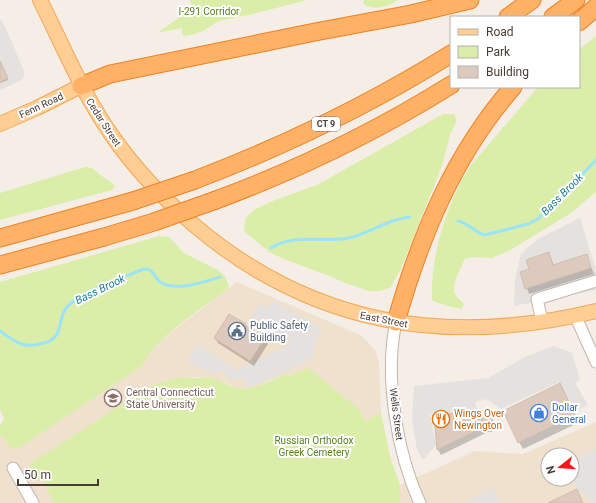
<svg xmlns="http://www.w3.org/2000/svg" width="596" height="503" font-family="Roboto,sans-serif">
<rect width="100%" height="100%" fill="#f5eee6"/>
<g fill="#f0e0ce" fill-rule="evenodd">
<path d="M 237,282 L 360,335 L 366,340 L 376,352 L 379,363 L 381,413 L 365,421 L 358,408 L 288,375 L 284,375 L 248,389 L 234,387 L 227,383 L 217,381 L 210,378 L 192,377 L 166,380 L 147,388 L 43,479 L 53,503 L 0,503 L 0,435 L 12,449 L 19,448 L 142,366 L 154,348 L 159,343 L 175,329 Z"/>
<path d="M 596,422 L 596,503 L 400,503 L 400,485 L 475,451 L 523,454 ZM 548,455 L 572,455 L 572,479 L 548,479 Z"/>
</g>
<g fill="#dbeea9">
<path d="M 190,0 L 307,0 L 249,15 L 219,21 L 203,31 L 192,35 L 184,36 L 182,33 L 182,28 L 157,33 L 190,10 L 192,6 Z"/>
<path d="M 364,0 L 398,0 C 390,6 371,12 363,3 Z"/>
<path d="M 596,36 L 596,192 L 571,213 L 512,249 L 492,258 L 472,257 L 465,259 C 461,267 451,285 455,294 C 457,297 461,301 464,304 L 462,309 C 455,308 438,304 432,300 C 430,256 447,202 471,165 L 538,87 L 579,87 L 579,50 Z"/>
<path d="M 443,114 L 454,114 L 457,120 L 450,135 L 442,166 L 401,269 L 390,288 L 380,291 L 369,291 L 340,281 L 330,276 L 286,260 L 269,252 L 245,232 L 244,229 L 246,218 L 254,210 L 275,200 L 317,185 Z"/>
<path d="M 85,167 C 94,167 95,171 102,176 C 107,180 111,182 115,186 L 112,190 L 0,220 L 0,193 Z"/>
<path d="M 159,236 L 169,237 L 184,253 L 216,269 L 225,276 L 229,286 L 228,289 C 205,306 173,327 154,348 C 150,353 146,360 142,366 L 19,448 L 12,449 L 0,435 L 0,426 L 4,419 L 0,409 L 0,282 Z"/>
<path d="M 308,368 L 358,408 L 365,421 L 381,413 L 390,456 L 400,485 L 400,503 L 53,503 L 43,479 L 38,481 C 33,478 31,472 29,467 L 31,463 L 147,388 C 165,380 178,376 198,378 C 202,378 207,377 211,378 C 222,381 237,391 249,388 C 261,386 273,379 284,375 L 288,375 L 289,376 Z"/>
</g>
<g fill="#e5e1de" fill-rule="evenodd">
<path d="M 0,18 L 7,31 L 24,71 L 24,78 L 22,80 L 0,90 Z"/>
<path d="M 580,218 L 596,271 L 596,290 L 514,306 L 515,280 L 521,254 L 538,239 ZM 549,252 L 553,265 L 587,254 L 591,268 L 525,289 L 520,272 L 529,269 L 526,260 Z"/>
<path d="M 273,301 L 322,328 L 313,349 L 315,357 L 268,380 L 247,388 L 244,379 L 227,379 L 225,373 L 219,371 L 215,375 L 189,362 L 191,354 L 198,345 L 230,365 L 235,370 L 287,346 L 289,343 L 289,336 L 284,335 L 280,341 L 250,321 L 260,303 L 266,308 Z"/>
<path d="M 554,346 L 572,353 L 580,379 L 575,383 L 588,405 L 574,412 L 559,382 L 501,409 L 486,399 L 475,402 L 478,410 L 430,415 L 436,445 L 423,460 L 417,450 L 412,418 L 414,386 L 488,378 L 525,357 Z"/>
<path d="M 596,449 L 596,503 L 591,503 L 585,492 L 579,493 L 572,479 L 572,460 Z"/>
<path d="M 494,488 L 501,503 L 461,503 Z"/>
</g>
<g fill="#0003">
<path d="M 0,63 L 8,80 L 0,83 Z"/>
<path d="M 549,253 L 554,266 L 586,256 L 594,274 L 529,294 L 521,272 L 530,269 Z"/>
<path d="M 245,324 L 247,327 L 265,338 L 268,344 L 254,366 L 218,343 L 215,338 Z"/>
<path d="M 564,392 L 578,423 L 523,449 L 519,442 Z"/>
<path d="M 488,411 L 494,423 L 494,428 L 492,428 L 492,432 L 488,432 L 441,455 L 438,450 L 435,416 Z"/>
</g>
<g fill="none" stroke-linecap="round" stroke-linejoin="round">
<g stroke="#9be3f9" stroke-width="3">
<path d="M 458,221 C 470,224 475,233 485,235 L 528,224 L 538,219 L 596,160"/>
<path d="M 271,248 C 295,233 323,243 349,238 C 370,233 388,219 410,217"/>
<path d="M 0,331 C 16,343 24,349 44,343 C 49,342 54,339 57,334 C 62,324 60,312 70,304 C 91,287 120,279 144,269 C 154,268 154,278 160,282 C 175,292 204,282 220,277"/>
</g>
</g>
<g fill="#dbcabd" stroke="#d3bdac">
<path d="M 0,61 L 8,78 L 0,82 Z"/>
<path d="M 549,252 L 553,265 L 587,254 L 591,268 L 525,289 L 520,272 L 529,269 L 526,260 Z"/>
<path d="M 229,314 L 246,324 L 245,325 L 265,338 L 250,361 L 214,338 Z"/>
<path d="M 560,383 L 575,415 L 518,443 L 503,411 Z"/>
<path d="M 489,410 L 489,417 L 492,417 L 492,422 L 489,422 L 490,427 L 484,427 L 437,450 L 434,415 Z"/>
<path d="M 577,489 L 583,503 L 548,503 Z"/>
</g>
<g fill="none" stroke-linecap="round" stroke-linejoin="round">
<defs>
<g id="minor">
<path d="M 575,315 L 596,362"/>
<path d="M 542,321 L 537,299 L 596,281"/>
<path d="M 396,322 C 384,376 397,453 420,503"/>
<path d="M 13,468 L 33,503"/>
</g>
<g id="major">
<path d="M 40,0 C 63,46 83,95 113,137 C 136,170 164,199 194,225 C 313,326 447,347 596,311"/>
<path d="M 0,124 L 37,108 L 81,86"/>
</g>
<g id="highway">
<path d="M 508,17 L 532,0"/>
<path d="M 553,17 L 576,0"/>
<path d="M 579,22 L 596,7"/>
<path d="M 81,86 L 110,74 L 315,32 L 411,14 L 470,0"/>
<path d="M 195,180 C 284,146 369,105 451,54"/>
<path d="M 216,200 C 297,170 377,131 451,85"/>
<path d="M 0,238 L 133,201"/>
<path d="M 0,265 L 104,237 L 154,222"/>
<path d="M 396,322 C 420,237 454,154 513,87"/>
</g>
</defs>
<use href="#minor" stroke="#c4b6aa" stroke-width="13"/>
<use href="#major" stroke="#f2a857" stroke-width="16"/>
<use href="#highway" stroke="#f08125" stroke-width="19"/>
<use href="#minor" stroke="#fff" stroke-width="11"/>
<use href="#major" stroke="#ffce94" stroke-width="14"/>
<use href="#highway" stroke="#ffb166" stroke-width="17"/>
<defs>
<g id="highway-bridge">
<path d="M 133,201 L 195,180"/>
<path d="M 154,222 L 216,200"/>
</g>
</defs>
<use href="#highway-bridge" stroke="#f08125" stroke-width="19" stroke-linecap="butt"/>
<use href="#highway-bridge" stroke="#ffb166" stroke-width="17"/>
</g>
<defs>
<symbol id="civic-ring" viewBox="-11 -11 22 22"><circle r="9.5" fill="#fff" stroke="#5c6f8a" stroke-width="1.5"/><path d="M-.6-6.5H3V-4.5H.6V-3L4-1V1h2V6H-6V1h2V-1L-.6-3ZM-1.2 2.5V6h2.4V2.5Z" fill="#5c6f8a"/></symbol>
<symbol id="university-ring" viewBox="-11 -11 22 22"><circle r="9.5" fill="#fff" stroke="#8d6e63" stroke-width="1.5"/><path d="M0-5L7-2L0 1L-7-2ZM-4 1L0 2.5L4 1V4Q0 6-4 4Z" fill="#8d6e63"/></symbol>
<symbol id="shop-ring" viewBox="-11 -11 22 22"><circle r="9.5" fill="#fff" stroke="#3f7fe0" stroke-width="1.5"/><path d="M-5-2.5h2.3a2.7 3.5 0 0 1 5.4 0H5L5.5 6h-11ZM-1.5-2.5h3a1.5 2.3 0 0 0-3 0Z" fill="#3f7fe0"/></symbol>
<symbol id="restaurant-ring" viewBox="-11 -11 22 22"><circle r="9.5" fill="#fff" stroke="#e8710a" stroke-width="1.5"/><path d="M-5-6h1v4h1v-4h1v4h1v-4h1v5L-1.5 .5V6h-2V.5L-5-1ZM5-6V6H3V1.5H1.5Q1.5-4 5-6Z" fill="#e8710a"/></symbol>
</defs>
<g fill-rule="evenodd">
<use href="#civic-ring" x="227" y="321" width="20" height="20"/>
<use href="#university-ring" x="103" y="388" width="20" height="20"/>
<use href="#shop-ring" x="529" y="403" width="20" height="20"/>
<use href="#restaurant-ring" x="431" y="409" width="20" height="20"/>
</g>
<g text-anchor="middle" stroke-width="4" stroke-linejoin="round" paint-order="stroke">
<rect fill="#fff" stroke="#7f7771" stroke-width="1" x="312" y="117" width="28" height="14" rx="3"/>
<g font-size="9" font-weight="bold" fill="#483d34">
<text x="326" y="127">CT 9</text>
</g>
<g font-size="10" fill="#568120" stroke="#fff">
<text x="209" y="15">I-291 Corridor</text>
<text x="314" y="444">Russian Orthodox<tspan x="314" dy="12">Greek Cemetery</tspan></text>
</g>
<g font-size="10" fill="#483d34" stroke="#fff">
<text transform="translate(41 105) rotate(-25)" y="4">Fenn Road</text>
<text transform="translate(104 122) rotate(57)" y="4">Cedar Street</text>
<text transform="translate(384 319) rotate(11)" y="4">East Street</text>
<text transform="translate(397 414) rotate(83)" y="4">Wells Street</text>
</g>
<g font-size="10" fill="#4e5e75" stroke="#fff" text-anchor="start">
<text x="250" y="329">Public Safety<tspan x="250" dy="12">Building</tspan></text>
</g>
<g font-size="10" fill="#785e54" stroke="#fff" text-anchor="start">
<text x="126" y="396">Central Connecticut<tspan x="126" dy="12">State University</tspan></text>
</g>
<g font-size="10" fill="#366cbe" stroke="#fff" text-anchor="start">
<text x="552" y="411">Dollar<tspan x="552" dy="12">General</tspan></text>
</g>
<g font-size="10" fill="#c56008" stroke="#fff" text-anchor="start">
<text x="454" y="417">Wings Over<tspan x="454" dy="12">Newington</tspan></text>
</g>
<g font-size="11" font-style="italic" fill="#1d7e9e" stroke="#fff">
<text transform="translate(562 194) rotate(-45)" y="4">Bass Brook</text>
<text transform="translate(100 289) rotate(-26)" y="4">Bass Brook</text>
</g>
</g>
<rect x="450" y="16" width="130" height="72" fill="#ffffff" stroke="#b6b1ae"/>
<rect x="458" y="29" width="20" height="6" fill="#ffce94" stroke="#b6b1ae"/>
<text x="486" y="36" font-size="12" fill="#483d34">Road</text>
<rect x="458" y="46" width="20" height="12" fill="#dbeea9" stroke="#b6b1ae"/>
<text x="486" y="56" font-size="12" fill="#483d34">Park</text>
<rect x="458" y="66" width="20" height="12" fill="#dbcabd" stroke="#b6b1ae"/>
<text x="486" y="76" font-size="12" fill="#483d34">Building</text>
<g transform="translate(560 467) rotate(253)"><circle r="19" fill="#ffffff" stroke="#b6b1ae"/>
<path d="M0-3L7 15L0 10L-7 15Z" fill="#ff1218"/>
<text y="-6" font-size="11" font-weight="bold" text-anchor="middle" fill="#483d34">N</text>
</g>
<path d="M18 479v6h80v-6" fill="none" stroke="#483d34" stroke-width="2"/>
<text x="24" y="479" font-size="12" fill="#483d34" stroke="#ffffff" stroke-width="3" paint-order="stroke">50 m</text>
</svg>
